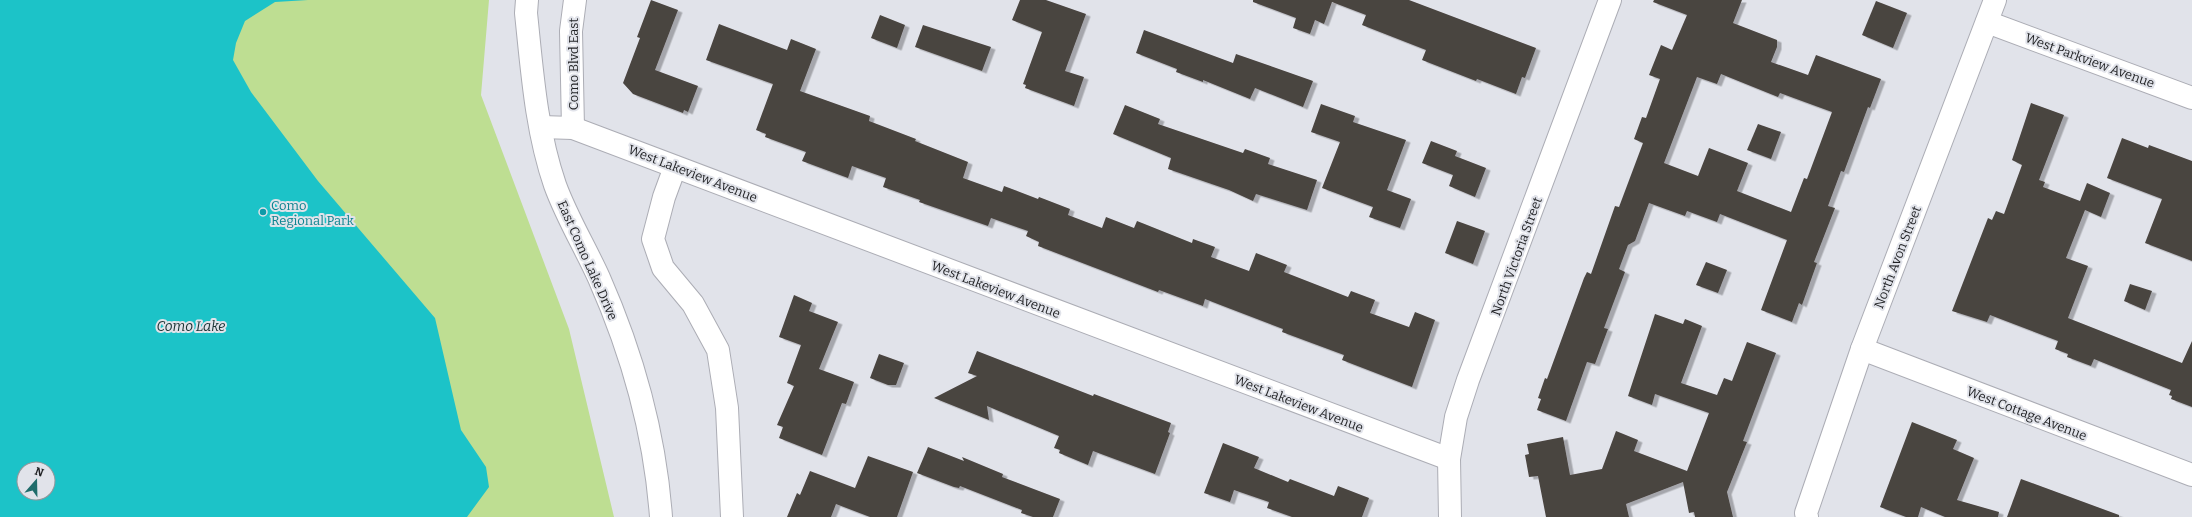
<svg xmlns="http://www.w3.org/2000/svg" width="2192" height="517" font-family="Bitter,serif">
<defs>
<filter id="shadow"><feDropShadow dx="4.5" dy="2.5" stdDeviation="0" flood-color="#0004"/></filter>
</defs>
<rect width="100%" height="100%" fill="#e1e3ea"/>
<path fill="#bede92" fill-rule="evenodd" d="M 0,0 L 489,0 L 481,95 L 569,329 L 614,517 L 0,517 ZM 24,469 L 48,469 L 48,493 L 24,493 Z"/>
<path fill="#1cc3c8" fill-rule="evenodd" d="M 0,0 L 308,0 L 275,2 L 245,21 L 236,43 L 233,60 L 251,92 L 318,181 L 435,318 L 461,430 L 486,467 L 489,487 L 467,517 L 0,517 ZM 24,469 L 48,469 L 48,493 L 24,493 Z"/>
<g fill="#4a4440" fill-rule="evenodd" filter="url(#shadow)">
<path d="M 651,0 L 678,10 L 655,70 L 698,86 L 688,112 L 684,110 L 683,113 L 633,94 L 623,83 L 640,38 L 637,37 Z"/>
<path d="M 1020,0 L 1046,0 L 1086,14 L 1065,71 L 1084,77 L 1074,106 L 1025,88 L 1026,85 L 1023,84 L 1042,32 L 1012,20 Z"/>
<path d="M 1253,0 L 1409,0 L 1536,48 L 1525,78 L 1522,77 L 1516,94 L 1477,79 L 1476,81 L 1422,60 L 1426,50 L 1362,25 L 1366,15 L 1332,2 L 1324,24 L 1315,20 L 1310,34 L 1293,28 L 1296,18 L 1253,2 Z"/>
<path d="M 1654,0 L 1742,0 L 1733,23 L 1777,40 L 1777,47 L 1771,62 L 1808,75 L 1816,55 L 1881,79 L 1870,108 L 1868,107 L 1844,172 L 1841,171 L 1828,206 L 1835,208 L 1814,262 L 1817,263 L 1802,305 L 1799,303 L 1792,322 L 1761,310 L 1787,240 L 1720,214 L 1717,222 L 1687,211 L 1685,216 L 1649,203 L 1635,241 L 1628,245 L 1619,269 L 1625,272 L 1604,328 L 1608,329 L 1595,364 L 1587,362 L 1566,421 L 1537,410 L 1541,399 L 1538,398 L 1545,378 L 1547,379 L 1584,278 L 1587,272 L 1591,274 L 1615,206 L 1619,207 L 1643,143 L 1634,139 L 1642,117 L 1646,118 L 1660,79 L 1649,75 L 1661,45 L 1672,50 L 1687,15 L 1653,2 ZM 1721,74 L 1778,97 L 1780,93 L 1832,112 L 1807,179 L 1804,178 L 1791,212 L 1737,191 L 1748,163 L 1709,148 L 1698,176 L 1664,163 L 1697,77 L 1717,84 Z"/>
<path d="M 1876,1 L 1907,13 L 1893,48 L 1862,35 Z"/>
<path d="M 880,15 L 905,25 L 897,48 L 871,38 Z"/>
<path d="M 719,24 L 787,50 L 791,39 L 816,49 L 800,91 L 870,116 L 869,121 L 916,139 L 915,141 L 968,162 L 963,178 L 1002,192 L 1004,186 L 1038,199 L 1039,197 L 1070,209 L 1068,215 L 1102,228 L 1106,217 L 1134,228 L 1137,221 L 1192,243 L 1193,239 L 1215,247 L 1211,257 L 1249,271 L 1256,253 L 1287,265 L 1284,272 L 1348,297 L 1351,291 L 1375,300 L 1370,313 L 1409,327 L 1415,312 L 1435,320 L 1412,387 L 1342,360 L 1344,355 L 1282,332 L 1283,329 L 1223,306 L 1205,299 L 1203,306 L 1159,290 L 1158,292 L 1038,246 L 1039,242 L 1026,236 L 1028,231 L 991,218 L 988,226 L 919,202 L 920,200 L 883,187 L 886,178 L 852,166 L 848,178 L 802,161 L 806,152 L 765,137 L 766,134 L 756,130 L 773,84 L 706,60 Z"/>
<path d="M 923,25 L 991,47 L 982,71 L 915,47 Z"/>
<path d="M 1144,30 L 1233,63 L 1236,54 L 1313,81 L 1303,107 L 1255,88 L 1250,99 L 1203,80 L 1203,82 L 1176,72 L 1177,69 L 1136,53 Z"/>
<path d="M 2031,103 L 2064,115 L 2039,180 L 2045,182 L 2043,187 L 2080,201 L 2087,183 L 2110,193 L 2101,217 L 2085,210 L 2066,258 L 2088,266 L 2068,318 L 2182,363 L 2192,341 L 2192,407 L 2171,399 L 2172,396 L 2169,395 L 2171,390 L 2094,359 L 2091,366 L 2067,357 L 2068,354 L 2055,349 L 2058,341 L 1990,315 L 1987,322 L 1952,311 L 1988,218 L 1992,220 L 1996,211 L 2004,214 L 2022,165 L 2012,160 Z"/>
<path d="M 1321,104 L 1355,116 L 1353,122 L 1406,140 L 1387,190 L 1411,199 L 1400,228 L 1369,217 L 1373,207 L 1322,188 L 1340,142 L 1311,132 Z"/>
<path d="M 1125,105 L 1160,119 L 1158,124 L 1243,153 L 1245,149 L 1270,158 L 1268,164 L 1317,180 L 1307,210 L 1256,194 L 1253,201 L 1229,190 L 1168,169 L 1171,158 L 1113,134 Z"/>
<path d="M 1758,124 L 1781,132 L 1771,159 L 1747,150 Z"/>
<path d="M 2122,138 L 2148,148 L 2149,145 L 2192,161 L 2192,261 L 2145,243 L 2162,199 L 2107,178 Z"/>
<path d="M 1431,141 L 1457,151 L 1455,156 L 1486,168 L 1475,197 L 1449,186 L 1453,175 L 1422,163 Z"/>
<path d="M 1457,221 L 1485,231 L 1473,264 L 1445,253 Z"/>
<path d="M 1706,262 L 1727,270 L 1718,293 L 1696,285 Z"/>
<path d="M 2130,284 L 2152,291 L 2145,310 L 2124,301 Z"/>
<path d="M 794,295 L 812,303 L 809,311 L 838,322 L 819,369 L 854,382 L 846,404 L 842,403 L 822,455 L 779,438 L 783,427 L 777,425 L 794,386 L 787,383 L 801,345 L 779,337 Z"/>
<path d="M 1655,314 L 1683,324 L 1685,319 L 1702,326 L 1681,383 L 1717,395 L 1724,378 L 1732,381 L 1747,342 L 1776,353 L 1743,441 L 1747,442 L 1727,492 L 1733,517 L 1695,517 L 1694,512 L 1689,513 L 1683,482 L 1626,504 L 1629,517 L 1546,517 L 1538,476 L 1529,477 L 1525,455 L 1529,454 L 1527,444 L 1563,437 L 1570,475 L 1602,469 L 1616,431 L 1638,440 L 1634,451 L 1687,471 L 1709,413 L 1655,394 L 1652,405 L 1628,396 Z"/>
<path d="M 977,351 L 1093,396 L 1094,394 L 1171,423 L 1168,432 L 1170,433 L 1155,474 L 1093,451 L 1088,465 L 1059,453 L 1060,450 L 1054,448 L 1059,436 L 987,406 L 989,420 L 934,398 L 977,376 L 968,373 Z"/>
<path d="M 879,354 L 904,363 L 896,385 L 888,385 L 870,378 Z"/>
<path d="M 1912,422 L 1957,440 L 1953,449 L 1974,458 L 1957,500 L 1999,512 L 1998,517 L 1945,517 L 1921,507 L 1918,517 L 1906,517 L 1880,507 Z"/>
<path d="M 1223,443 L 1259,457 L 1254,468 L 1288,482 L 1290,479 L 1334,496 L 1338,486 L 1369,498 L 1362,517 L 1292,517 L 1267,508 L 1269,502 L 1234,490 L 1230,502 L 1204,493 Z"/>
<path d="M 928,447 L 964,461 L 962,457 L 1003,474 L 1002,477 L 1060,499 L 1053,517 L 1033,517 L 1021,513 L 1022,510 L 960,486 L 959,488 L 954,487 L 917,473 Z"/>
<path d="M 868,456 L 913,472 L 897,517 L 870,517 L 836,504 L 831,517 L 787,517 L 797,493 L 800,495 L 810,471 L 855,488 Z"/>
<path d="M 2021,479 L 2119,515 L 2119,517 L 2007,517 Z"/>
</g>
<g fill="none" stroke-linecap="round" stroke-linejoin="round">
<defs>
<g id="minor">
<path d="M 527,0 L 526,13 C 532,70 536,130 555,185 C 567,218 585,247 599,278 C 633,355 655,434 661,517"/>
<path d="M 1987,22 L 2192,98"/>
<path d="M 541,127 L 573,128 L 1449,459"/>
<path d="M 573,128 L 571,31 L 575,0"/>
<path d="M 675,167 L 664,197 L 653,239 L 663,268 L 693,304 L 718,350 L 727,408 L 732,517"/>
<path d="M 1862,349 L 2192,475"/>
<path d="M 1807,517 L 1806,513 L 1862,349 L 1995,0"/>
</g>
<path id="tertiary" d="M 1450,517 L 1449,459 L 1456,417 L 1468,380 L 1610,0"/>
</defs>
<use href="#minor" stroke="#acadb5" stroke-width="24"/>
<use href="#tertiary" stroke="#acadb5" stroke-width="24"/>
<use href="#minor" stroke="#fff" stroke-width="22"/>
<use href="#tertiary" stroke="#fff" stroke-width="22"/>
</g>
<circle fill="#0f9aa8" stroke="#e1e3ea" stroke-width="1.5" cx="263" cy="212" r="4"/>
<g text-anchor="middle" stroke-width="4" stroke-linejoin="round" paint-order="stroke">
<g font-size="13" fill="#1f2023" stroke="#e1e3ea">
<text transform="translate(2090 60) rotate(20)" y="5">West Parkview Avenue</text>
<text transform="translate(573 64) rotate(-90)" y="5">Como Blvd East</text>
<text transform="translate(693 173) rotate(21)" y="5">West Lakeview Avenue</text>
<text transform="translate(1516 256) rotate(-70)" y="5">North Victoria Street</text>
<text transform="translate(1897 257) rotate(-69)" y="5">North Avon Street</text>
<text transform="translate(588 260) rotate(66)" y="5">East Como Lake Drive</text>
<text transform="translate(996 289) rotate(21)" y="5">West Lakeview Avenue</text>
<text transform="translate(1299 403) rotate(21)" y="5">West Lakeview Avenue</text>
<text transform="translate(2027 413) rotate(21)" y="5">West Cottage Avenue</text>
</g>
<g font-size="13" fill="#0d838f" stroke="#e1e3ea" text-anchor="start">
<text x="271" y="210">Como<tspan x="271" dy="15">Regional Park</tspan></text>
</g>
<g font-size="14" font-style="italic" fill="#1b3334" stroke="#e1e3ea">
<text x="191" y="331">Como Lake</text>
</g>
</g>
<g transform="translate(36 481) rotate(20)"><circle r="19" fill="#e1e3ea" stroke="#93959a"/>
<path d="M0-3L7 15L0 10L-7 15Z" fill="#206c6b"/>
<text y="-6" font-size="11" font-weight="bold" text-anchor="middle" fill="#1f2023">N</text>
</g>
</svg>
